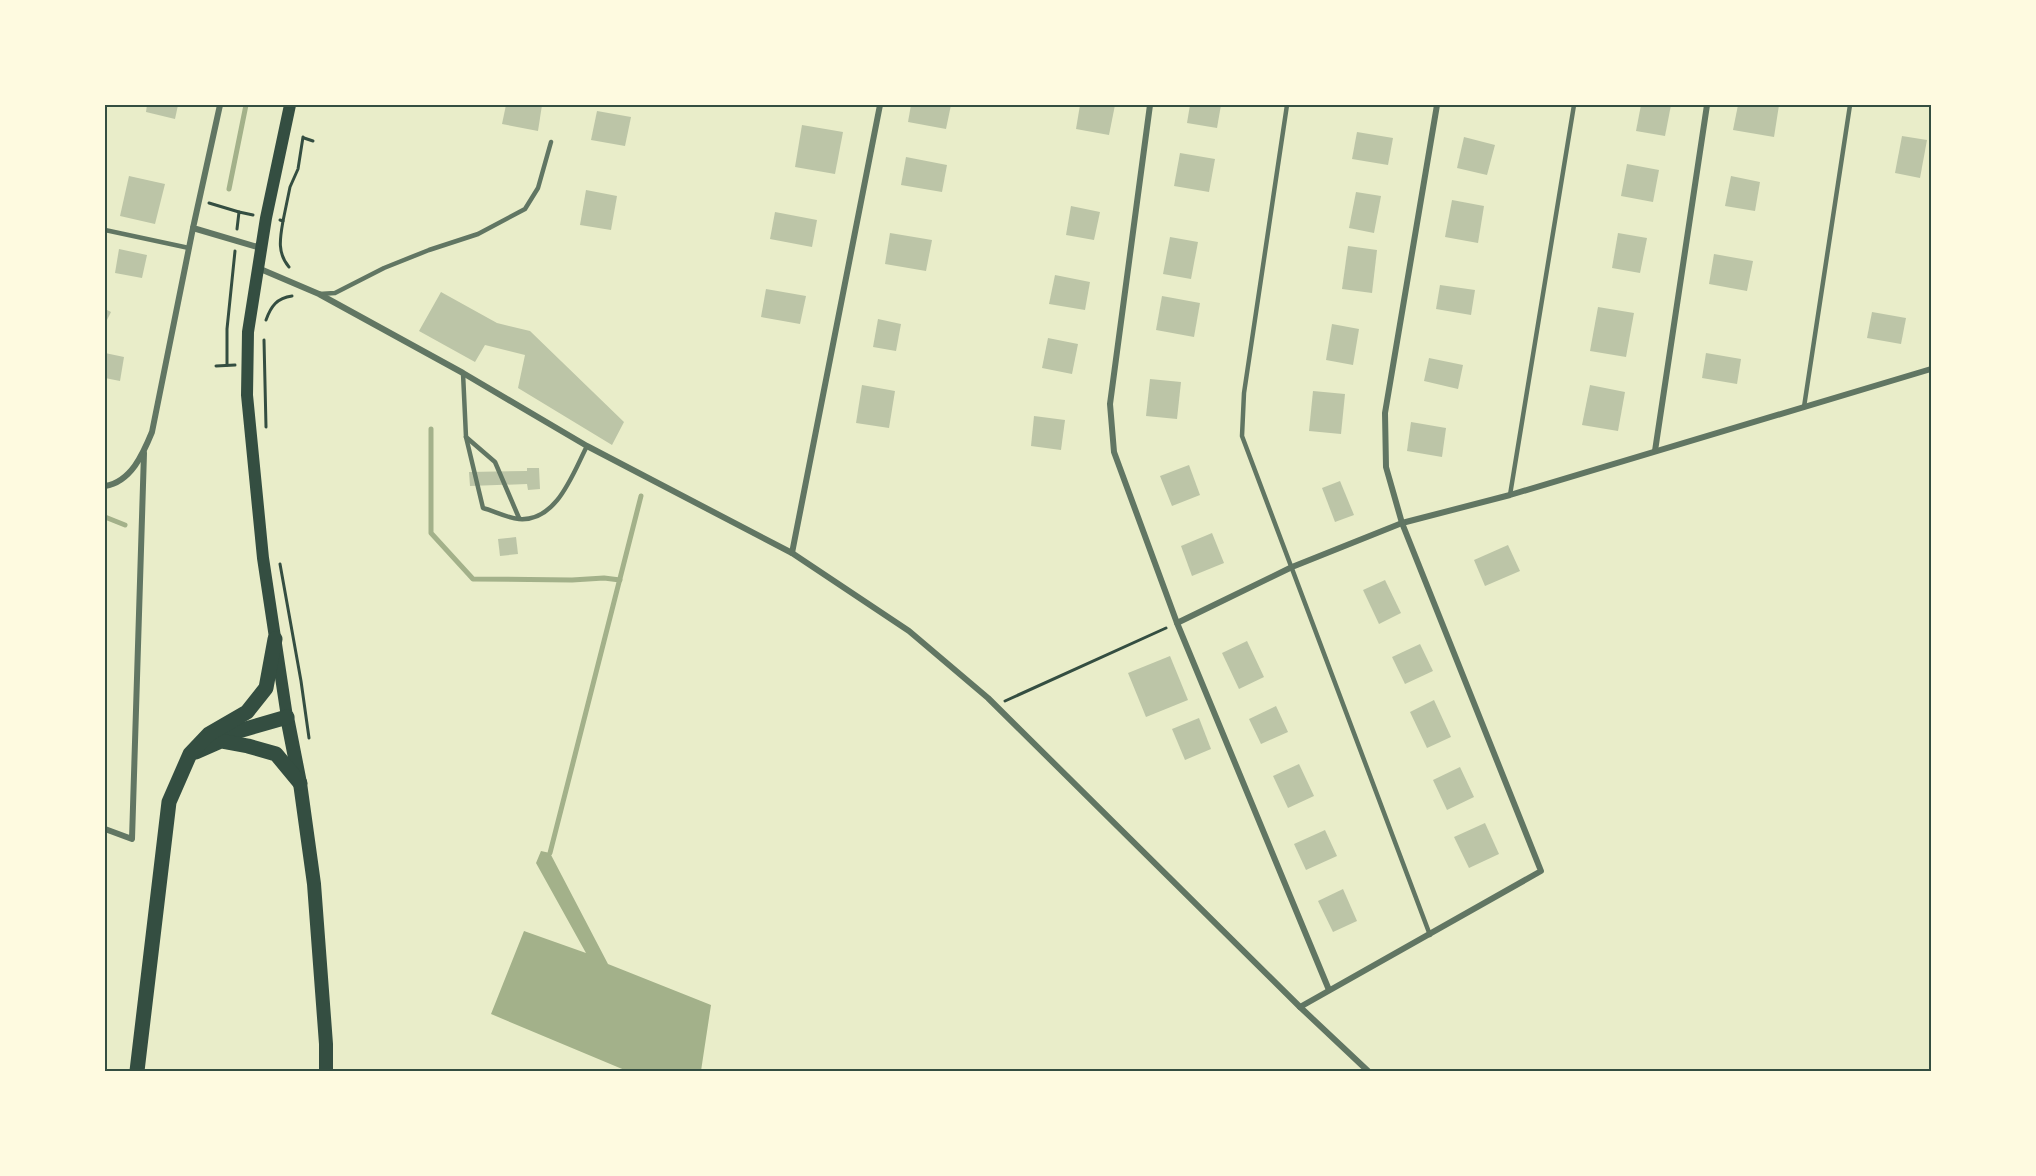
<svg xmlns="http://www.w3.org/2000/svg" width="2036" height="1176" font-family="'Noto Sans',sans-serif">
<rect width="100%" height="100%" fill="#e9edc9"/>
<path fill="#a3b18a" d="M 541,851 L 550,853 L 608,964 L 711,1005 L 701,1071 L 627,1071 L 491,1014 L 524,931 L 586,953 L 536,863 Z"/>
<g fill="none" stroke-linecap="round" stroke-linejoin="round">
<g stroke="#a3b18a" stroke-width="5">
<path d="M 229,189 L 246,105"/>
<path d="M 431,429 L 431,533 L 473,579 L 572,580 L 604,578 L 620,580"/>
<path d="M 105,517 L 125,525"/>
<path d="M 550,853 L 641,496"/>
</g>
</g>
<g fill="#bcc5a7">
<path d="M 147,105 L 178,105 L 175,119 L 146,112 Z"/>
<path d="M 506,105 L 542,105 L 538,131 L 502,124 Z"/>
<path d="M 911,105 L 951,105 L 946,129 L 908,122 Z"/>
<path d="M 1080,105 L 1115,105 L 1109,135 L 1076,129 Z"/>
<path d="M 1190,105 L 1221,105 L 1217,128 L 1187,123 Z"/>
<path d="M 1641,105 L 1671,105 L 1665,136 L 1636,131 Z"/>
<path d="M 1738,105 L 1779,105 L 1774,137 L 1733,130 Z"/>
<path d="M 597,111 L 631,117 L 625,146 L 591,140 Z"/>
<path d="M 802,125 L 843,132 L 835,174 L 795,167 Z"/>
<path d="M 1357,132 L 1393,138 L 1388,165 L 1352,159 Z"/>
<path d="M 1902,136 L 1927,140 L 1920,178 L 1895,173 Z"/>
<path d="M 1464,137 L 1495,145 L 1487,175 L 1457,168 Z"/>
<path d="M 1180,153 L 1215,159 L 1209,192 L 1174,186 Z"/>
<path d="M 906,157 L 947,165 L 942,192 L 901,185 Z"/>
<path d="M 1627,164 L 1659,170 L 1653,202 L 1621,196 Z"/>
<path d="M 129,176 L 165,184 L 155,224 L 120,216 Z"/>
<path d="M 1731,176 L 1760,182 L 1755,211 L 1725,206 Z"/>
<path d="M 586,190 L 617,196 L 611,230 L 580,225 Z"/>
<path d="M 1356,192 L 1381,196 L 1374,233 L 1349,228 Z"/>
<path d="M 1452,200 L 1484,206 L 1478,243 L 1445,237 Z"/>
<path d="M 1071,206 L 1100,212 L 1094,240 L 1066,235 Z"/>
<path d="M 775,212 L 817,220 L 812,247 L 770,239 Z"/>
<path d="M 890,233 L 932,240 L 926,271 L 885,264 Z"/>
<path d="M 1618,233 L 1647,238 L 1640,273 L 1612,268 Z"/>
<path d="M 1170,237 L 1198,242 L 1191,279 L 1163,274 Z"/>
<path d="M 1348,246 L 1377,250 L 1372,293 L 1342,289 Z"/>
<path d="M 119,249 L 147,255 L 142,278 L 115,273 Z"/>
<path d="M 1714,254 L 1753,261 L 1747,291 L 1709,284 Z"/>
<path d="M 1055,275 L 1090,282 L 1085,310 L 1049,304 Z"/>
<path d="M 1440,285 L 1475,290 L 1471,315 L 1436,309 Z"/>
<path d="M 766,289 L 806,296 L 800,324 L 761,317 Z"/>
<path d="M 441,292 L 497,323 L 530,331 L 624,422 L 612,445 L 518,388 L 525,355 L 485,345 L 475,362 L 419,331 Z"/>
<path d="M 1162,296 L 1200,303 L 1194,337 L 1156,330 Z"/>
<path d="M 1598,307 L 1634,313 L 1626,357 L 1590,351 Z"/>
<path d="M 105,309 L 111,312 L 105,324 Z"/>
<path d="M 1872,312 L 1906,318 L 1901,344 L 1867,338 Z"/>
<path d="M 878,319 L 901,324 L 896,351 L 873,347 Z"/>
<path d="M 1332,324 L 1359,329 L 1353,365 L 1326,360 Z"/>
<path d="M 1048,338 L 1078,344 L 1072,374 L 1042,368 Z"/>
<path d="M 105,353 L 124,357 L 120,381 L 105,378 Z"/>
<path d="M 1706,353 L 1741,359 L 1737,384 L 1702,378 Z"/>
<path d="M 1429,358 L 1463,365 L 1458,389 L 1424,381 Z"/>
<path d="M 1150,379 L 1181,382 L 1177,419 L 1146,416 Z"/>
<path d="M 862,385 L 895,391 L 889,428 L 856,423 Z"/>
<path d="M 1590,385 L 1625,392 L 1618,431 L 1582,425 Z"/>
<path d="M 1313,391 L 1345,394 L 1341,434 L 1309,431 Z"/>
<path d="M 1034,416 L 1065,420 L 1061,450 L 1031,446 Z"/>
<path d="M 1411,422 L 1446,428 L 1442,457 L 1407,451 Z"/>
<path d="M 1189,465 L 1200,495 L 1172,506 L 1160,476 Z"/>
<path d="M 527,468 L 539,468 L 540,489 L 528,490 L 527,484 L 470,486 L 469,472 L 527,471 Z"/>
<path d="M 1340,481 L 1354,515 L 1335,522 L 1322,488 Z"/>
<path d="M 1212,533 L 1224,563 L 1192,576 L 1181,546 Z"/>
<path d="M 516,537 L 518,554 L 500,556 L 498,539 Z"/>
<path d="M 1508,545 L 1520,571 L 1485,586 L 1474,560 Z"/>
<path d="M 1385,580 L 1401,613 L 1379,624 L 1363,590 Z"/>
<path d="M 1247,641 L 1264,677 L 1239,689 L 1222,653 Z"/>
<path d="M 1420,644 L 1433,671 L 1405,684 L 1392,657 Z"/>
<path d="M 1170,656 L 1188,700 L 1146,717 L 1128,673 Z"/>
<path d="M 1434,700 L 1451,737 L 1427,748 L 1410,712 Z"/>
<path d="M 1276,706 L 1288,732 L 1261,744 L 1249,719 Z"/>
<path d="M 1199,718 L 1211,749 L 1185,760 L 1172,729 Z"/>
<path d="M 1299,764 L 1314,796 L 1288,808 L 1273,776 Z"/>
<path d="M 1460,767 L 1474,797 L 1447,810 L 1433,780 Z"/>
<path d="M 1485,823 L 1499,854 L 1469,868 L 1454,837 Z"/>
<path d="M 1325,830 L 1337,856 L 1306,870 L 1294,844 Z"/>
<path d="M 1343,889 L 1357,921 L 1333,932 L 1318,901 Z"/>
</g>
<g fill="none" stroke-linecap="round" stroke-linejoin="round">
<g stroke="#344e41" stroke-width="3">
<path d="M 304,138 L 313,141"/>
<path d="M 209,203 L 239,212"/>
<path d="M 280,220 L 283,221 L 290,187 L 298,169 L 303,137"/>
<path d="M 283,221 C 280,238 277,253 289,267"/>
<path d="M 237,229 L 239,212 L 253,215"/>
<path d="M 266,320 C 271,306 277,298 292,296"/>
<path d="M 264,340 L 266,427"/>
<path d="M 227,365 L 227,329 L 235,251"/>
<path d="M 216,366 L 235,365"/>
<path d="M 280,564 L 301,681 L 309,738"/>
<path d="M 1005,701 L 1166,628"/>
</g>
<g stroke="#617663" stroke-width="4.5">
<path d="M 1287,105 L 1244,393 L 1242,436 L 1430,935"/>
<path d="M 105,230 L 189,248"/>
<path d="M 319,294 L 335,293 L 384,268 L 429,250 L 478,234 L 525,209 L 538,188 L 551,142"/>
<path d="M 463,373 L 466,437 L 483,508 C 494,511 507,518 519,519 C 557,522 573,473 587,446"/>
<path d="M 1804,407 L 1850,105"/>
<path d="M 466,437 L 495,462 L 519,518"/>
<path d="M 1510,495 L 1574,105"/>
</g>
<g stroke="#617663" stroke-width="6">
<path d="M 220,105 L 193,228 L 261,248"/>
<path d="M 1150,105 L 1110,404 L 1114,452 L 1177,623 L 1329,990"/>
<path d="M 258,268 L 319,294 L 463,373 L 587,446 L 792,553 L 909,631 L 988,698 L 1300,1007 L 1368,1071"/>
<path d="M 1655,451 L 1707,105"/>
<path d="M 105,486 C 131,482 143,454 152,432 L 193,228"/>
<path d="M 792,553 L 880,105"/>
<path d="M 1177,623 L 1292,567 L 1402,523 L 1510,495 L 1931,369"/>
<path d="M 105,829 L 132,839 L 144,453"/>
<path d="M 1300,1007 L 1541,871 L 1402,523 L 1386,467 L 1385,413 L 1437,105"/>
</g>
<path stroke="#344e41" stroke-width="12" d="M 287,717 L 263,558 L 247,395 L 248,332 L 266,218 L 290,105"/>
<path stroke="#344e41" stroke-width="14" d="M 287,717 L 300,783 L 314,884 L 326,1044 L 326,1071"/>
<g stroke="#344e41" stroke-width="15">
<path d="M 218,737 L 287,717"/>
<path d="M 196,752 L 221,741 L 248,746 L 276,754 L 300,783"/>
<path d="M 137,1071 L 169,802 L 190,754 L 209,734 L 247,712 L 266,688 L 275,639"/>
</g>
</g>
<rect width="2036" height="1176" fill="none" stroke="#fefae0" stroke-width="213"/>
<rect x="106" y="106" width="1824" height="964" fill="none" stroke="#344e41" stroke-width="2"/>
</svg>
